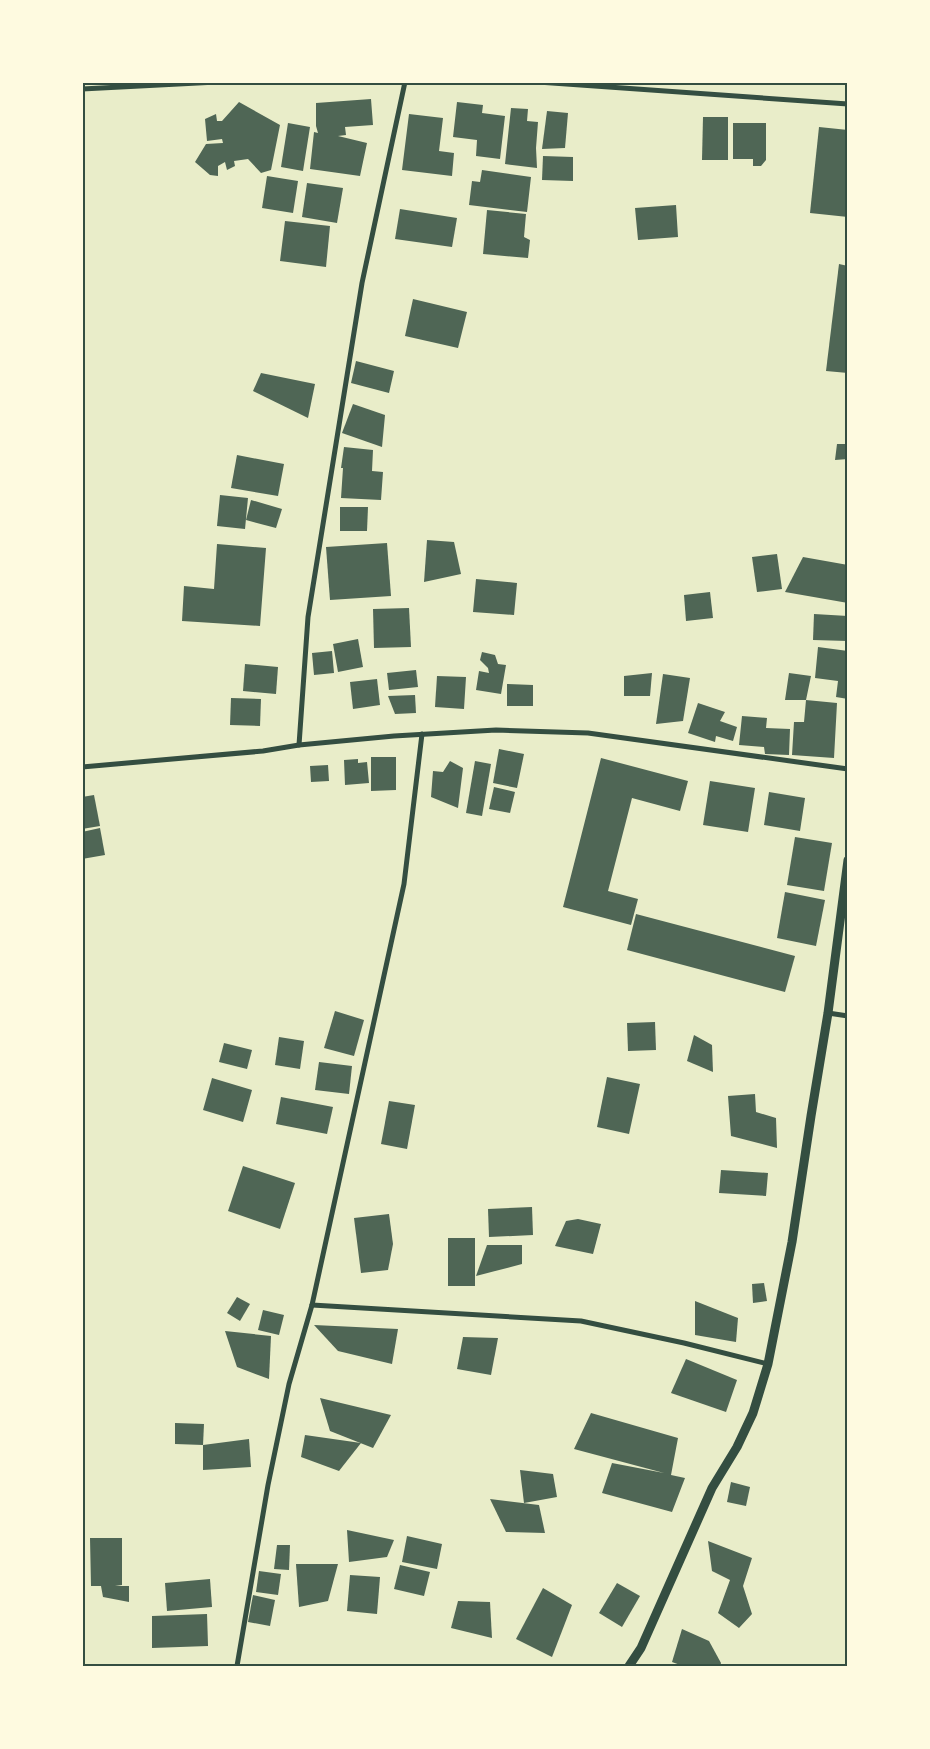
<svg xmlns="http://www.w3.org/2000/svg" width="930" height="1749" font-family="Raleway,sans-serif">
<rect width="100%" height="100%" fill="#e9edc9"/>
<g fill="#4f6655">
<path d="M 371,99 L 373,125 L 345,127 L 346,135 L 338,136 L 367,143 L 360,176 L 310,169 L 314,132 L 318,133 L 316,126 L 316,103 Z"/>
<path d="M 239,102 L 280,125 L 271,170 L 261,173 L 248,159 L 234,161 L 235,166 L 227,170 L 225,162 L 218,166 L 218,176 L 210,175 L 195,162 L 206,144 L 223,143 L 222,139 L 207,141 L 205,119 L 216,114 L 217,121 L 222,121 Z"/>
<path d="M 457,102 L 483,105 L 482,113 L 505,116 L 500,159 L 476,156 L 477,140 L 453,137 Z"/>
<path d="M 511,108 L 528,109 L 527,121 L 538,122 L 536,148 L 537,168 L 505,164 Z"/>
<path d="M 547,111 L 568,113 L 565,148 L 542,149 Z"/>
<path d="M 409,114 L 443,118 L 439,151 L 454,153 L 452,176 L 402,170 Z"/>
<path d="M 703,117 L 728,117 L 728,160 L 702,160 Z"/>
<path d="M 288,123 L 310,127 L 303,171 L 281,167 Z"/>
<path d="M 733,123 L 766,123 L 766,160 L 761,166 L 753,166 L 753,159 L 733,159 Z"/>
<path d="M 819,127 L 848,130 L 848,217 L 810,213 Z"/>
<path d="M 543,156 L 573,157 L 573,181 L 542,180 Z"/>
<path d="M 482,170 L 531,177 L 527,212 L 469,205 L 472,181 L 480,182 Z"/>
<path d="M 267,176 L 298,181 L 293,213 L 262,208 Z"/>
<path d="M 307,183 L 343,188 L 337,223 L 302,217 Z"/>
<path d="M 676,205 L 678,237 L 638,240 L 635,208 Z"/>
<path d="M 400,209 L 457,218 L 452,247 L 395,239 Z"/>
<path d="M 487,210 L 526,214 L 524,237 L 530,240 L 528,258 L 483,254 Z"/>
<path d="M 285,221 L 330,226 L 326,267 L 280,261 Z"/>
<path d="M 839,264 L 848,266 L 848,373 L 826,371 Z"/>
<path d="M 413,299 L 467,312 L 458,348 L 405,336 Z"/>
<path d="M 356,361 L 394,371 L 389,393 L 351,383 Z"/>
<path d="M 261,373 L 315,384 L 308,418 L 253,391 Z"/>
<path d="M 353,404 L 385,415 L 382,447 L 342,433 Z"/>
<path d="M 837,444 L 848,444 L 848,459 L 835,460 Z"/>
<path d="M 344,447 L 373,450 L 372,471 L 383,472 L 381,500 L 341,498 L 343,468 L 341,468 Z"/>
<path d="M 237,455 L 284,464 L 278,496 L 231,488 Z"/>
<path d="M 220,495 L 248,498 L 245,529 L 217,526 Z"/>
<path d="M 251,500 L 282,509 L 276,528 L 246,520 Z"/>
<path d="M 340,507 L 368,507 L 367,531 L 340,531 Z"/>
<path d="M 427,540 L 454,542 L 461,574 L 424,582 Z"/>
<path d="M 387,543 L 391,596 L 330,600 L 326,547 Z"/>
<path d="M 217,544 L 266,548 L 260,626 L 182,621 L 184,586 L 214,589 Z"/>
<path d="M 777,554 L 782,589 L 757,592 L 752,557 Z"/>
<path d="M 803,557 L 848,565 L 848,603 L 785,592 Z"/>
<path d="M 476,579 L 517,583 L 514,615 L 473,612 Z"/>
<path d="M 710,592 L 713,618 L 686,621 L 684,595 Z"/>
<path d="M 409,608 L 411,647 L 374,648 L 373,609 Z"/>
<path d="M 814,614 L 848,616 L 848,641 L 813,640 Z"/>
<path d="M 358,639 L 363,667 L 338,672 L 333,644 Z"/>
<path d="M 818,647 L 848,651 L 848,699 L 836,697 L 838,681 L 815,678 Z"/>
<path d="M 332,651 L 334,673 L 314,675 L 312,653 Z"/>
<path d="M 482,652 L 495,655 L 498,664 L 506,665 L 501,694 L 476,690 L 479,671 L 489,673 L 488,668 L 480,660 Z"/>
<path d="M 245,664 L 278,667 L 276,694 L 243,691 Z"/>
<path d="M 416,670 L 418,687 L 389,690 L 387,673 Z"/>
<path d="M 652,673 L 650,696 L 624,696 L 624,676 Z"/>
<path d="M 789,673 L 811,676 L 806,700 L 837,703 L 834,758 L 792,755 L 794,722 L 804,722 L 806,700 L 785,700 Z"/>
<path d="M 663,674 L 690,678 L 683,721 L 656,724 Z"/>
<path d="M 437,676 L 466,677 L 464,709 L 435,707 Z"/>
<path d="M 377,679 L 380,705 L 353,709 L 350,682 Z"/>
<path d="M 507,684 L 533,685 L 533,706 L 507,706 Z"/>
<path d="M 415,695 L 416,713 L 395,714 L 388,696 Z"/>
<path d="M 231,698 L 261,699 L 260,726 L 230,725 Z"/>
<path d="M 698,703 L 725,712 L 720,721 L 737,727 L 733,741 L 716,736 L 715,742 L 688,733 Z"/>
<path d="M 742,716 L 767,718 L 766,728 L 790,729 L 789,755 L 765,754 L 764,747 L 739,745 Z"/>
<path d="M 499,749 L 524,754 L 517,788 L 493,783 Z"/>
<path d="M 371,757 L 396,757 L 396,790 L 371,791 Z"/>
<path d="M 601,758 L 688,781 L 680,811 L 632,798 L 608,891 L 638,899 L 631,925 L 563,907 Z"/>
<path d="M 358,759 L 358,763 L 367,762 L 369,783 L 345,785 L 344,760 Z"/>
<path d="M 450,761 L 463,768 L 458,808 L 431,797 L 433,771 L 443,772 Z"/>
<path d="M 475,761 L 491,764 L 482,816 L 466,813 Z"/>
<path d="M 328,765 L 329,781 L 311,782 L 310,766 Z"/>
<path d="M 710,781 L 755,788 L 748,832 L 703,825 Z"/>
<path d="M 494,787 L 515,792 L 510,813 L 489,809 Z"/>
<path d="M 769,792 L 805,798 L 800,831 L 764,825 Z"/>
<path d="M 94,795 L 100,826 L 82,829 L 82,797 Z"/>
<path d="M 100,828 L 105,855 L 82,859 L 82,832 Z"/>
<path d="M 795,837 L 832,843 L 824,891 L 787,885 Z"/>
<path d="M 785,892 L 825,900 L 816,946 L 777,938 Z"/>
<path d="M 636,914 L 795,956 L 785,992 L 627,950 Z"/>
<path d="M 335,1011 L 364,1020 L 354,1056 L 324,1048 Z"/>
<path d="M 655,1022 L 656,1050 L 628,1051 L 627,1023 Z"/>
<path d="M 694,1035 L 712,1045 L 713,1072 L 687,1061 Z"/>
<path d="M 279,1037 L 304,1041 L 300,1069 L 275,1065 Z"/>
<path d="M 224,1043 L 252,1050 L 247,1069 L 219,1062 Z"/>
<path d="M 319,1062 L 352,1066 L 349,1094 L 315,1090 Z"/>
<path d="M 607,1077 L 640,1084 L 629,1134 L 597,1127 Z"/>
<path d="M 212,1078 L 252,1090 L 243,1122 L 203,1110 Z"/>
<path d="M 755,1094 L 756,1112 L 776,1118 L 777,1148 L 731,1136 L 728,1096 Z"/>
<path d="M 281,1097 L 333,1107 L 327,1134 L 276,1124 Z"/>
<path d="M 389,1101 L 415,1105 L 407,1149 L 381,1144 Z"/>
<path d="M 243,1166 L 295,1183 L 280,1229 L 228,1211 Z"/>
<path d="M 721,1170 L 768,1173 L 766,1196 L 719,1193 Z"/>
<path d="M 532,1207 L 533,1235 L 489,1237 L 488,1209 Z"/>
<path d="M 389,1214 L 393,1244 L 388,1270 L 361,1273 L 354,1218 Z"/>
<path d="M 578,1219 L 601,1224 L 593,1254 L 555,1246 L 566,1221 Z"/>
<rect x="448" y="1238" width="27" height="48"/>
<path d="M 487,1245 L 522,1245 L 522,1264 L 476,1276 Z"/>
<path d="M 764,1283 L 767,1301 L 753,1303 L 752,1284 Z"/>
<path d="M 237,1297 L 250,1304 L 240,1321 L 227,1313 Z"/>
<path d="M 695,1301 L 738,1318 L 736,1342 L 695,1335 Z"/>
<path d="M 263,1310 L 284,1315 L 279,1335 L 258,1330 Z"/>
<path d="M 314,1325 L 398,1329 L 392,1364 L 338,1351 Z"/>
<path d="M 225,1331 L 271,1336 L 269,1379 L 237,1367 Z"/>
<path d="M 463,1337 L 498,1338 L 491,1375 L 457,1369 Z"/>
<path d="M 686,1359 L 737,1380 L 726,1412 L 671,1393 Z"/>
<path d="M 320,1398 L 391,1415 L 373,1448 L 330,1431 Z"/>
<path d="M 591,1413 L 678,1438 L 671,1475 L 685,1478 L 672,1512 L 602,1493 L 612,1463 L 664,1473 L 574,1449 Z"/>
<path d="M 175,1423 L 204,1424 L 203,1445 L 175,1444 Z"/>
<path d="M 305,1435 L 361,1443 L 339,1471 L 301,1457 Z"/>
<path d="M 249,1439 L 251,1467 L 203,1470 L 203,1445 Z"/>
<path d="M 520,1470 L 553,1474 L 557,1497 L 524,1503 Z"/>
<path d="M 731,1482 L 750,1487 L 746,1506 L 727,1502 Z"/>
<path d="M 490,1499 L 539,1505 L 545,1533 L 506,1532 Z"/>
<path d="M 347,1530 L 394,1540 L 387,1557 L 349,1562 Z"/>
<path d="M 407,1536 L 442,1544 L 437,1569 L 402,1562 Z"/>
<path d="M 90,1538 L 122,1538 L 122,1585 L 115,1586 L 129,1586 L 129,1602 L 103,1597 L 101,1586 L 91,1586 Z"/>
<path d="M 708,1541 L 752,1558 L 743,1586 L 752,1614 L 739,1628 L 718,1613 L 730,1580 L 712,1571 Z"/>
<path d="M 277,1545 L 290,1545 L 289,1570 L 274,1569 Z"/>
<path d="M 296,1564 L 338,1564 L 328,1601 L 299,1607 Z"/>
<path d="M 400,1565 L 430,1572 L 424,1596 L 394,1589 Z"/>
<path d="M 259,1571 L 281,1574 L 278,1595 L 256,1592 Z"/>
<path d="M 350,1575 L 380,1577 L 377,1614 L 347,1611 Z"/>
<path d="M 210,1579 L 212,1607 L 167,1611 L 165,1583 Z"/>
<path d="M 617,1583 L 640,1596 L 622,1627 L 599,1613 Z"/>
<path d="M 543,1588 L 572,1605 L 552,1657 L 516,1639 Z"/>
<path d="M 253,1595 L 275,1600 L 270,1626 L 248,1622 Z"/>
<path d="M 458,1601 L 490,1602 L 492,1638 L 451,1628 Z"/>
<path d="M 207,1614 L 208,1646 L 152,1648 L 152,1616 Z"/>
<path d="M 682,1629 L 709,1641 L 721,1663 L 720,1666 L 683,1666 L 672,1662 Z"/>
</g>
<g fill="none" stroke-linecap="round" stroke-linejoin="round">
<g stroke="#344e41" stroke-width="5">
<path d="M 538,82 L 848,104"/>
<path d="M 82,89 L 217,82"/>
<path d="M 299,745 L 308,617 L 362,283 L 405,82"/>
<path d="M 82,767 L 263,751 L 299,745 L 394,736 L 496,730 L 588,733 L 848,769"/>
<path d="M 828,1013 L 848,1016"/>
<path d="M 312,1305 L 581,1321 L 684,1343 L 768,1364"/>
<path d="M 237,1666 L 268,1485 L 289,1384 L 312,1305 L 404,884 L 422,734"/>
</g>
<path stroke="#344e41" stroke-width="9" d="M 629,1666 L 641,1648 L 712,1488 L 737,1447 L 753,1413 L 768,1364 L 792,1242 L 811,1116 L 828,1013 L 848,860"/>
</g>
<rect width="930" height="1749" fill="none" stroke="#fefae0" stroke-width="168"/>
<rect x="84" y="84" width="762" height="1581" fill="none" stroke="#344e41" stroke-width="2"/>
</svg>
